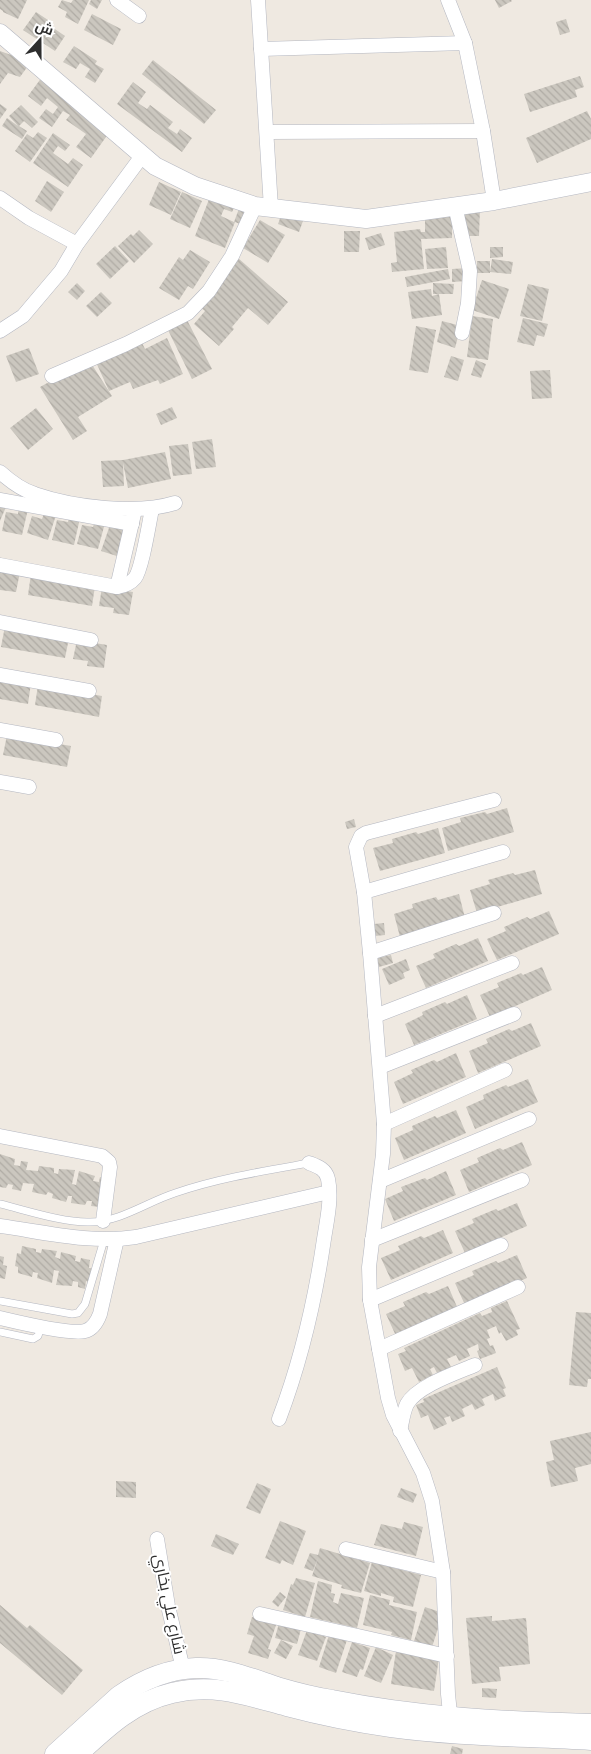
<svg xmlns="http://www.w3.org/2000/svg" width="591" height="1754" font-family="'IBM Plex Sans',Cairo,sans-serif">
<defs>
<pattern id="building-back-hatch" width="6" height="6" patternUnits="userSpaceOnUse" patternTransform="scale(1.25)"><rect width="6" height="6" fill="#cbc7bf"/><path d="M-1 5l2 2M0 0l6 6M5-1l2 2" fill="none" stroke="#afaba4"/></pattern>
</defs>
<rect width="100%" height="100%" fill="#efe9e1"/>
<g fill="url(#building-back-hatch)">
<path d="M 0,0 L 27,0 L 18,19 L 3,12 L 3,11 L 0,9 Z"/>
<path d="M 62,0 L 71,3 L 73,0 L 89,0 L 78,24 L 65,17 L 67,12 L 58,7 Z"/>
<path d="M 91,0 L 102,0 L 97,9 L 89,4 Z"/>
<path d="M 495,0 L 511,0 L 512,1 L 499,8 Z"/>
<path d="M 36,12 L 51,22 L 49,25 L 65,36 L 55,51 L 23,30 Z"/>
<path d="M 92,14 L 121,29 L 113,45 L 84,30 Z"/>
<path d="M 566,19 L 570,32 L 560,35 L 556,22 Z"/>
<path d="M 74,46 L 97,61 L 95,64 L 104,69 L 95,83 L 85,77 L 90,69 L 80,63 L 76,69 L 63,62 Z"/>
<path d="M 0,51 L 14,56 L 28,66 L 20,77 L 8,73 L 0,84 Z"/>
<path d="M 153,60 L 216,110 L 204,124 L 142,74 Z"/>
<path d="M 580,76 L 584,87 L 575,90 L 577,97 L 530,112 L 524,94 Z"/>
<path d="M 42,77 L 111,130 L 91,158 L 76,147 L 86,134 L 66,120 L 70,115 L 63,111 L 52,127 L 39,118 L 46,109 L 53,114 L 58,107 L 47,98 L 41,106 L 28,96 Z"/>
<path d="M 133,82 L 146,92 L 138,103 L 147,109 L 150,105 L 173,122 L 168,128 L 177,134 L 180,129 L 192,138 L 182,152 L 117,104 Z"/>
<path d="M 0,104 L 7,109 L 0,119 Z"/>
<path d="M 21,105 L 38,122 L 32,128 L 24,121 L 19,126 L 27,131 L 22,139 L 2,126 L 7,118 L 18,126 L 9,116 Z"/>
<path d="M 587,111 L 591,119 L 591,139 L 537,163 L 526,138 Z"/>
<path d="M 38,132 L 47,138 L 30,162 L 15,151 L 27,134 L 33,138 Z"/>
<path d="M 53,133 L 70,145 L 65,151 L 58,146 L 53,153 L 68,164 L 73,158 L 83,165 L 68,187 L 33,163 Z"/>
<path d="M 47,181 L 64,192 L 51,212 L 35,201 Z"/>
<path d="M 159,182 L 181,192 L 171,215 L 149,205 Z"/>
<path d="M 182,192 L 202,201 L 190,228 L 170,219 Z"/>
<path d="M 211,194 L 236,204 L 232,212 L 224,209 L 221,216 L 234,222 L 240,206 L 251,210 L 245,226 L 235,222 L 225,248 L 195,236 Z"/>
<path d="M 465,208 L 480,209 L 479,236 L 464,236 Z"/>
<path d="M 282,213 L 303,221 L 299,232 L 278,224 Z"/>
<path d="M 425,216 L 452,216 L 452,238 L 421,239 L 424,269 L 392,272 L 391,263 L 397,262 L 394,232 L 420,229 L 421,232 L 425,232 Z"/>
<path d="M 260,220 L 285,235 L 268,263 L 243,248 Z"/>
<path d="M 139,230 L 153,244 L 134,263 L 118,246 L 131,234 L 133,236 Z"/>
<path d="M 344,231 L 360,231 L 359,252 L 344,252 Z"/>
<path d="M 381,233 L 385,245 L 369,250 L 365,238 Z"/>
<path d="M 115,246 L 129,261 L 110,279 L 96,264 Z"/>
<path d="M 446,247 L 448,268 L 427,269 L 425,249 Z"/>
<path d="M 490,247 L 503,247 L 503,257 L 490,258 Z"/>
<path d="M 190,250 L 210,262 L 193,289 L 188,286 L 179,300 L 159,288 L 179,257 L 183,260 Z"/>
<path d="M 238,258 L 288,302 L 268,325 L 248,308 L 232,327 L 234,329 L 219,346 L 194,324 L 205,311 L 200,307 Z"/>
<path d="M 492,259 L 513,262 L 511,274 L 490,272 Z"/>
<rect x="477" y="261" width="13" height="12"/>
<path d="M 468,268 L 468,281 L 452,282 L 452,269 Z"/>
<path d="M 448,269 L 450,279 L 407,287 L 405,277 Z"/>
<path d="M 482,280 L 509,289 L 499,319 L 472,310 Z"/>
<path d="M 77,283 L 85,291 L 77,300 L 68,292 Z"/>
<path d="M 433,283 L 454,284 L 453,294 L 433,294 Z"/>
<path d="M 528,284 L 549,289 L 542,321 L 520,316 Z"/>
<path d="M 431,289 L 432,296 L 439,294 L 442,315 L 412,319 L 408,292 Z"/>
<path d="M 101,292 L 112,303 L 97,317 L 86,306 Z"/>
<path d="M 185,316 L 212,369 L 192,379 L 166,326 Z"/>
<path d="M 472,316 L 493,319 L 488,360 L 467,357 Z"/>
<path d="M 523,318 L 548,324 L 544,337 L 537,335 L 534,346 L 517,342 Z"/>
<path d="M 442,321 L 461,326 L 455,348 L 437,342 Z"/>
<path d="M 416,326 L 436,330 L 428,373 L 409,370 Z"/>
<path d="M 167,338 L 183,374 L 160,384 L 158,380 L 133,389 L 130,382 L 109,391 L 95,360 L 141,341 L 145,349 Z"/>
<path d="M 29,348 L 39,374 L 16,382 L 6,356 Z"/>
<path d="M 451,356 L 464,360 L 458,381 L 444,377 Z"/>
<path d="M 89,360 L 112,396 L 78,417 L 87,431 L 73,440 L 40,387 Z"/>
<path d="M 476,360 L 486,364 L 481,378 L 471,375 Z"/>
<path d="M 550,370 L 552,398 L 532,399 L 530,371 Z"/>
<path d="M 172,407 L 177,418 L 161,425 L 156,414 Z"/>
<path d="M 36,408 L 53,429 L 28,450 L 10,428 Z"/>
<path d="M 212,439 L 216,467 L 196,469 L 192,442 Z"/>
<path d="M 188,444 L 192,474 L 173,476 L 169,446 Z"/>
<path d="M 165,452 L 171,479 L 128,488 L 123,463 L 124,486 L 103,487 L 101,461 L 123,460 Z"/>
<path d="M 0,504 L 6,507 L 0,521 Z"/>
<path d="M 19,507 L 28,509 L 22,535 L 2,531 L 6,512 L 18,514 Z"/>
<path d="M 45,511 L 56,515 L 48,540 L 27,533 L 32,516 L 42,519 Z"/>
<path d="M 69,516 L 80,518 L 74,545 L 52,540 L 57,520 L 68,522 Z"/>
<path d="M 95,520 L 105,523 L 98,549 L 77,544 L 82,525 L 93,527 Z"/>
<path d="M 111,522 L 130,529 L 120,557 L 101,551 Z"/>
<path d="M 0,568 L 20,572 L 16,592 L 0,590 Z"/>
<path d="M 31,574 L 95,586 L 92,606 L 28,595 Z"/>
<path d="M 102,587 L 133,592 L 129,615 L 113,613 L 114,608 L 99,606 Z"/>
<path d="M 5,626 L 69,638 L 65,658 L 1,647 Z"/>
<path d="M 77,640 L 107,645 L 104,668 L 87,666 L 88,661 L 73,659 Z"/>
<path d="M 0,678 L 31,683 L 28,704 L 0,699 Z"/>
<path d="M 38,685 L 102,696 L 99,717 L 35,705 Z"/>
<path d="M 7,735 L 71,746 L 67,767 L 3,755 Z"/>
<path d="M 507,808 L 514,832 L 448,851 L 442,828 L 461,822 L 460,818 L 485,812 L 487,814 Z"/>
<path d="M 354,819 L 356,827 L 347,829 L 345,822 Z"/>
<path d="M 438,828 L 445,853 L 380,871 L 373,848 L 393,843 L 392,839 L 416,832 L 418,834 Z"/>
<path d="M 535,870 L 542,894 L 477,913 L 470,890 L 490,884 L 488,880 L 513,873 L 515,875 Z"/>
<path d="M 459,894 L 465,918 L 400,937 L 394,914 L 413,908 L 412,904 L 436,897 L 438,900 Z"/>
<path d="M 549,911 L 559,934 L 497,960 L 487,939 L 506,931 L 504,927 L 527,917 L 530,919 Z"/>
<path d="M 384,923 L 385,935 L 375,936 L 374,924 Z"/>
<path d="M 478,938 L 488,961 L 426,988 L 416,966 L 435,958 L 433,954 L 456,944 L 459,946 Z"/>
<path d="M 391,955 L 393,963 L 379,967 L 377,958 Z"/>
<path d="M 406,959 L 410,970 L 403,973 L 405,978 L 389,985 L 382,969 Z"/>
<path d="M 542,967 L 552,990 L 490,1017 L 480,995 L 499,987 L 497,983 L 521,973 L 523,975 Z"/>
<path d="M 467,995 L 477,1019 L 414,1045 L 405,1024 L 423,1015 L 422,1012 L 445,1002 L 447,1004 Z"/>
<path d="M 531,1023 L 541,1046 L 478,1073 L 469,1051 L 488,1043 L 486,1039 L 509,1029 L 512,1031 Z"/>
<path d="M 456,1053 L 466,1077 L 403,1104 L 394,1082 L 413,1073 L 411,1070 L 434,1060 L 437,1062 Z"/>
<path d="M 528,1079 L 538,1102 L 475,1129 L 466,1107 L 484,1099 L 483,1095 L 506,1085 L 508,1087 Z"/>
<path d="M 456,1110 L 466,1133 L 404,1160 L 395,1138 L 413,1130 L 412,1126 L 435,1116 L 437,1118 Z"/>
<path d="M 522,1142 L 532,1165 L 469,1192 L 460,1170 L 479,1162 L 477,1158 L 500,1148 L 503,1150 Z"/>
<path d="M 0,1154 L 15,1159 L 14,1165 L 20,1166 L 21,1161 L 28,1162 L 26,1170 L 38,1171 L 39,1166 L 54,1168 L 54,1173 L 58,1174 L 59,1169 L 75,1170 L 72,1184 L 76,1185 L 79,1171 L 95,1176 L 93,1181 L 99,1182 L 100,1177 L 107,1179 L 100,1207 L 91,1206 L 92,1201 L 87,1201 L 85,1205 L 71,1203 L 72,1196 L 68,1196 L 66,1202 L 52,1198 L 53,1194 L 48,1192 L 46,1195 L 32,1192 L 34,1184 L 23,1183 L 21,1191 L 12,1189 L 13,1185 L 8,1184 L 6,1188 L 0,1187 Z"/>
<path d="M 446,1171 L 456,1195 L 394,1221 L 385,1199 L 403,1191 L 401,1187 L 425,1178 L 427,1180 Z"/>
<path d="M 517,1203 L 527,1226 L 465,1253 L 455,1231 L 474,1223 L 472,1219 L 496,1209 L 498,1211 Z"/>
<path d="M 443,1230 L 453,1253 L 391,1280 L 381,1258 L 400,1250 L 398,1246 L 421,1236 L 424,1238 Z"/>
<path d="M 22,1246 L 36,1249 L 36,1252 L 41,1253 L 42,1249 L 57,1251 L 55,1257 L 60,1259 L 61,1252 L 76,1256 L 75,1261 L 80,1262 L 81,1258 L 90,1260 L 89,1268 L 93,1269 L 91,1283 L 86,1281 L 85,1289 L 78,1287 L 78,1282 L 73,1281 L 72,1286 L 56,1285 L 59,1271 L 54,1270 L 52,1283 L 37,1278 L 38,1273 L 33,1272 L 32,1277 L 18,1273 L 18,1267 L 15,1266 L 17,1253 L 21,1254 Z"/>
<path d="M 517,1255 L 527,1278 L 465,1305 L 455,1283 L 474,1275 L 472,1271 L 496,1261 L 498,1263 Z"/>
<path d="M 0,1256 L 4,1257 L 3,1265 L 7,1266 L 5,1279 L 0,1278 Z"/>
<path d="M 448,1286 L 458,1309 L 396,1336 L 386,1314 L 405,1306 L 403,1302 L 426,1292 L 429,1294 Z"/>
<path d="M 507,1301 L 520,1329 L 516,1330 L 518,1335 L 506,1341 L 501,1332 L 499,1334 L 496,1326 L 487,1330 L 490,1338 L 487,1339 L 490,1346 L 493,1345 L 496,1353 L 480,1359 L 477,1351 L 479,1350 L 478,1344 L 467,1349 L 470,1356 L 459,1361 L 456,1355 L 447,1359 L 451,1367 L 437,1373 L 434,1367 L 430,1369 L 433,1375 L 419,1382 L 412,1368 L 405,1371 L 398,1354 L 406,1351 L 404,1348 L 480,1313 L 482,1316 L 492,1312 L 491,1308 Z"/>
<path d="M 576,1312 L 591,1313 L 591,1379 L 588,1379 L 587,1387 L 569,1385 Z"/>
<path d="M 497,1367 L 506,1388 L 503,1389 L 506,1396 L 495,1401 L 493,1394 L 482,1399 L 485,1405 L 475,1410 L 472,1404 L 462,1409 L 465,1416 L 452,1422 L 450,1416 L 444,1418 L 447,1424 L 434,1430 L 428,1415 L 421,1418 L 416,1405 L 424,1402 L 423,1399 Z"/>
<path d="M 591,1432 L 591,1464 L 575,1468 L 578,1481 L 551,1487 L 546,1462 L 554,1460 L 550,1441 Z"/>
<path d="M 116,1481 L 136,1482 L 136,1498 L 116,1497 Z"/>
<path d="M 257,1483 L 271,1489 L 260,1514 L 246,1508 Z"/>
<path d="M 401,1488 L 417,1494 L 413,1503 L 397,1497 Z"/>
<path d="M 280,1521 L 306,1531 L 293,1565 L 282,1560 L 280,1564 L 265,1558 Z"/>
<path d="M 404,1522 L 423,1527 L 416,1556 L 374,1545 L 381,1524 L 402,1529 Z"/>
<path d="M 216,1534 L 239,1544 L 233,1555 L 211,1546 Z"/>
<path d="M 320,1548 L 370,1563 L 361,1593 L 341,1588 L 342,1585 L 312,1576 L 318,1558 L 313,1571 L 304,1568 L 310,1553 L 318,1555 Z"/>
<path d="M 372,1562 L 421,1575 L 413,1607 L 393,1602 L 394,1597 L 381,1593 L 381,1596 L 364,1591 Z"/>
<path d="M 296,1578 L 315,1583 L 305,1617 L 283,1610 L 291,1584 L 293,1585 Z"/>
<path d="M 318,1581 L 332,1585 L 331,1593 L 335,1594 L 333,1602 L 338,1604 L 341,1593 L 364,1598 L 357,1628 L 310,1617 Z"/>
<path d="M 280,1592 L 286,1597 L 278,1607 L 272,1602 Z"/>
<path d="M 370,1595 L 390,1600 L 389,1605 L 417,1612 L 411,1640 L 391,1635 L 392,1632 L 363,1625 Z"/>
<path d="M 0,1605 L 27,1628 L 30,1625 L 83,1670 L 62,1695 L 0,1643 Z"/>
<path d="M 425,1607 L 443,1613 L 432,1647 L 414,1641 Z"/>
<path d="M 492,1616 L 492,1621 L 526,1618 L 530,1664 L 499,1667 L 501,1681 L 472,1684 L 466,1618 Z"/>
<path d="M 252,1617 L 276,1625 L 268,1649 L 271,1650 L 268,1659 L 248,1653 L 254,1636 L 247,1634 Z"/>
<path d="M 279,1623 L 301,1629 L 297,1644 L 275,1638 Z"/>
<path d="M 307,1630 L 326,1637 L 317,1661 L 298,1655 Z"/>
<path d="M 329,1635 L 347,1640 L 336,1673 L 319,1667 Z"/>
<path d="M 281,1640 L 293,1646 L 286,1659 L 274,1653 Z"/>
<path d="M 352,1642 L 370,1648 L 363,1670 L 360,1669 L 357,1677 L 342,1672 Z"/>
<path d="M 376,1647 L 393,1655 L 381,1683 L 364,1676 Z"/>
<path d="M 396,1651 L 439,1658 L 434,1691 L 391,1684 Z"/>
<path d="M 482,1688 L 497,1689 L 496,1698 L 482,1697 Z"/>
<path d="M 452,1746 L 463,1749 L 462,1754 L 450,1754 Z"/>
</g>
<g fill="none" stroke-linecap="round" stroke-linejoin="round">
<defs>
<g id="service">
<path d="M 0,1204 C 25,1210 64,1223 90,1222 C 120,1222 147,1202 175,1193 C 219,1178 264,1171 309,1163"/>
<path d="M 0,1301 L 72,1314 L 78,1313 L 85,1304 L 104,1240"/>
<path d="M 0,1332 L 33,1339 L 38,1336 L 41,1327"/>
</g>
<g id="minor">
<path d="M 117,0 L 139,16"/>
<path d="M 258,0 L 271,208"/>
<path d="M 448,0 L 465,43 L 483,131 L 494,201"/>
<path d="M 261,49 L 465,43"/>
<path d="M 267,132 L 483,131"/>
<path d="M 0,198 L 29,218 L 77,244"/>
<path d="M 455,206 L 470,271 L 468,303 L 462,333"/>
<path d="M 0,331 L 23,316 L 61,271 L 77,244 L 142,156"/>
<path d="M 52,376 L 126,344 L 188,313 L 209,291 L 232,256 L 255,206"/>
<path d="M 0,472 C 10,481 22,490 35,494 C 73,507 137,515 175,503"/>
<path d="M 0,500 L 132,524"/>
<path d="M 0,565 L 117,587 C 124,586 130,584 135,578 C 142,569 149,523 152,509"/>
<path d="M 117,587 L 134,514"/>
<path d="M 0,622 L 91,640"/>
<path d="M 0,675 L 89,691"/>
<path d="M 0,730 L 56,740"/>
<path d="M 0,782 L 29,787"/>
<path d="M 364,892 L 503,852"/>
<path d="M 370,953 L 494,913"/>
<path d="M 375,1016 L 512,963"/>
<path d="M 380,1067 L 514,1014"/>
<path d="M 384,1124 L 505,1070"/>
<path d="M 0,1136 L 102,1156 L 109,1162 L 110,1167 L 103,1221"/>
<path d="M 380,1181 L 529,1119"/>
<path d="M 0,1226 C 44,1232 91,1244 136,1237 L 329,1192"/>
<path d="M 372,1240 L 522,1180"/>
<path d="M 370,1300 L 501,1245"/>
<path d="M 0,1318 C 17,1322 70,1335 85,1331 C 93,1329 97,1322 100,1314 L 117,1239"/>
<path d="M 379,1349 L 518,1287"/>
<path d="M 279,1419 C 301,1361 315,1301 324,1239 C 327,1220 332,1198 328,1179 C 326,1169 317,1166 309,1163"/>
<path d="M 400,1431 C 402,1423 403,1412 407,1404 C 417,1386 456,1373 475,1365"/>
<path d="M 157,1539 L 168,1606 L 183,1669"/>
<path d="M 346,1549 L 443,1572"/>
<path d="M 260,1614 L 447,1656"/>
<path d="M 451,1723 L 448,1694 L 443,1572 L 432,1501 L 423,1473 L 393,1415 L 388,1398 L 370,1300 L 369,1267 L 383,1154 L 384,1124 L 370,953 L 364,892 L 356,847 L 361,836 L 366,833 L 494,800"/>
</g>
<path id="tertiary" d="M 0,33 L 155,166 L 195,186 L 255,206 L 366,219 L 494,201 L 591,182"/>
<g id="secondary">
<path d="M 55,1754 L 119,1696 C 142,1680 167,1669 196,1668 C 224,1667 250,1678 277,1687 C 294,1692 313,1697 332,1700 C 417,1717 504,1722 591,1724"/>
<path d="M 78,1754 C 106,1728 133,1702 172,1693 C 214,1683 246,1695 287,1706 C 321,1715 356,1722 391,1727 C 457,1736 524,1736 591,1740"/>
</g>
</defs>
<use href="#service" stroke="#b4b7c1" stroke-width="8"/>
<use href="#minor" stroke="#b4b7c1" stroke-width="15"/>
<use href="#tertiary" stroke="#b4b7c1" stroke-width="19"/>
<use href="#secondary" stroke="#b4b7c1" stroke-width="21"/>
<use href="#service" stroke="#fff" stroke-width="7"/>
<use href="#minor" stroke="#fff" stroke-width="14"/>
<use href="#tertiary" stroke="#fff" stroke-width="18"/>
<use href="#secondary" stroke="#fff" stroke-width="20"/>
</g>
<g text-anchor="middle" stroke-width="4" stroke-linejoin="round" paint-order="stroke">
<g font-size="16" fill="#2e2e2e" stroke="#fff">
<text transform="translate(170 1604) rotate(78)" y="6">شارع علي بخاري</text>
</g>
</g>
<g transform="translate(40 40) rotate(21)" stroke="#ffffff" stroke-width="4" paint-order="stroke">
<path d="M0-4L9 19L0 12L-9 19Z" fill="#2e2e2e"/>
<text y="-8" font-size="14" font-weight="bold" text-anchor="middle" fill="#2e2e2e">ش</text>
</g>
</svg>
